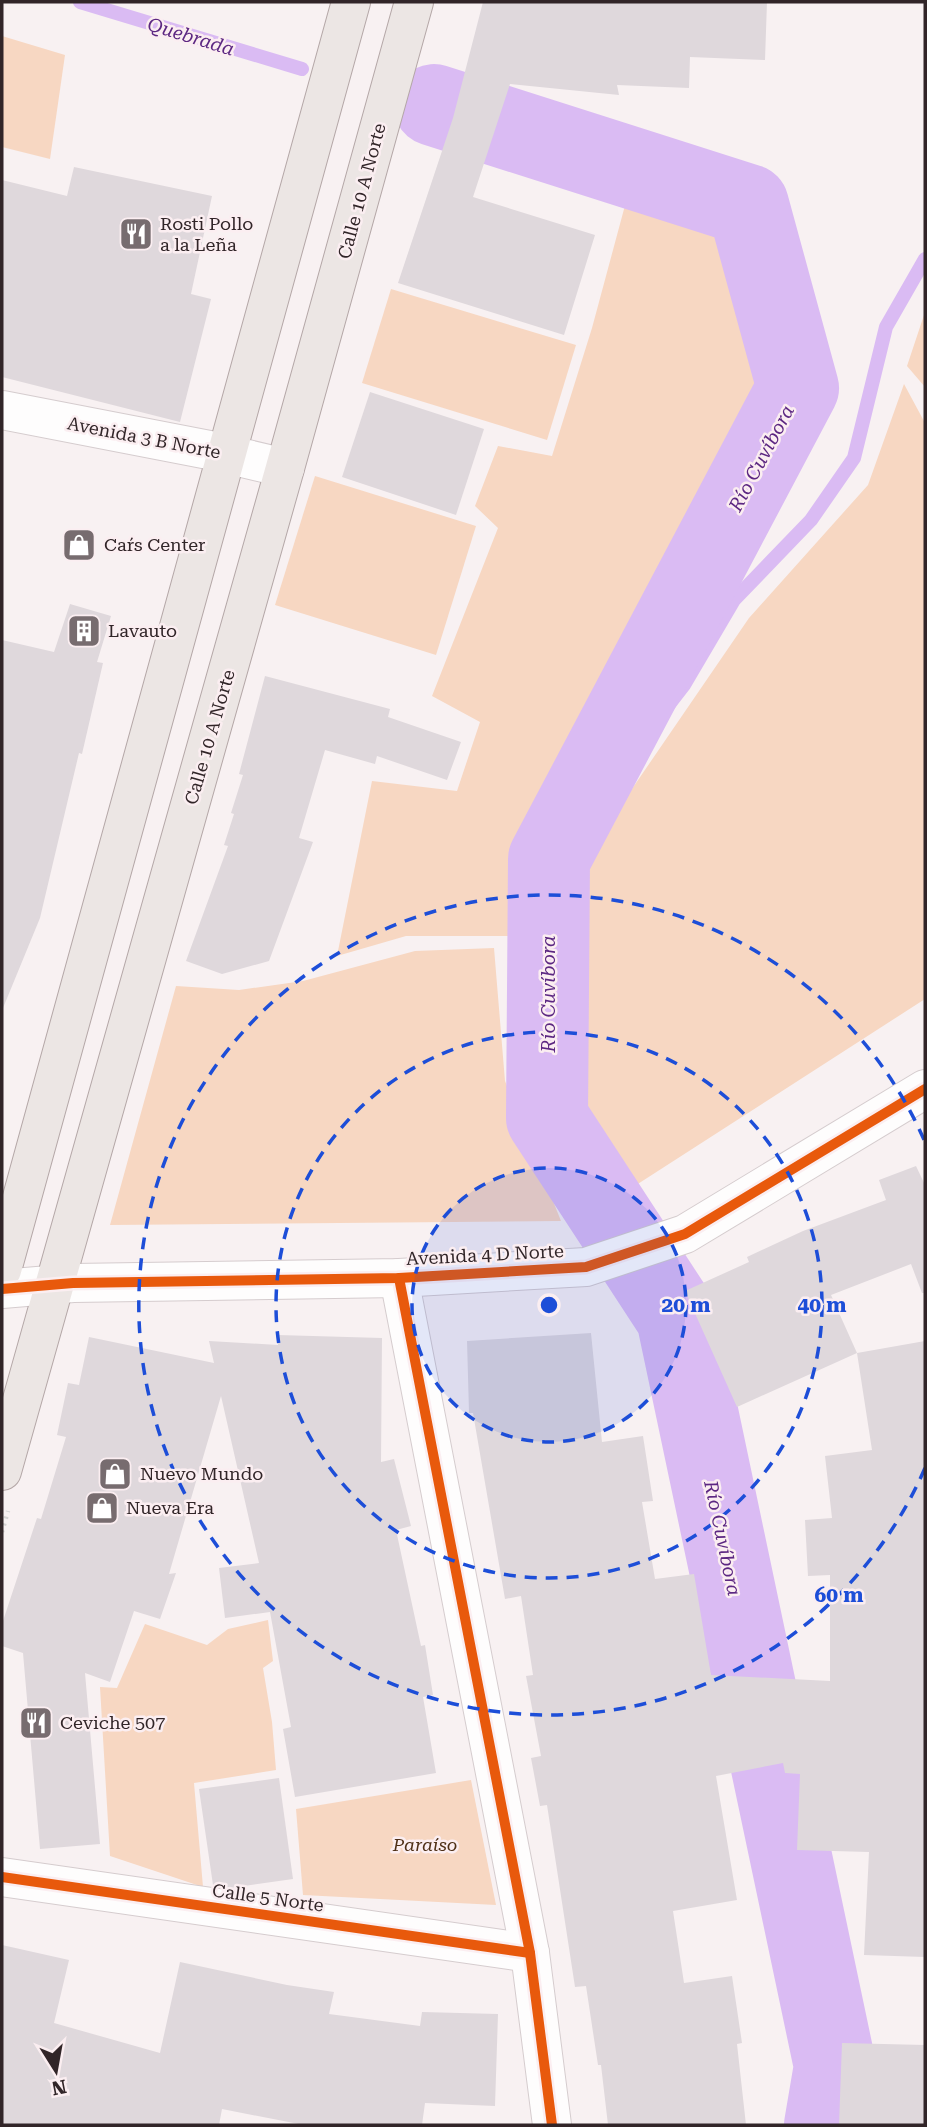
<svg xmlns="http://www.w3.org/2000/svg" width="927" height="2127" font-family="'Roboto Serif',serif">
<rect width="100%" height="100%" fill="#f8f1f2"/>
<g fill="#f7d7c2">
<path d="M 2,36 L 65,55 L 50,159 L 2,147 Z"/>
<path d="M 627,198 L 726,231 L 771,389 L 524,856 L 521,936 L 406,936 L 337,956 L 372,781 L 457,791 L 480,722 L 432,696 L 498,528 L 475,506 L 498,446 L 552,456 L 592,328 Z"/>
<path d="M 391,289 L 576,345 L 547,440 L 362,383 Z"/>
<path d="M 925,312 L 925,387 L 907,366 Z"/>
<path d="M 904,384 L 925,423 L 925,999 L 630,1189 L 577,1102 L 586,856 L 749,618 L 868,485 Z"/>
<path d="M 315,476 L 476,526 L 436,655 L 275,605 Z"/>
<path d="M 494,948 L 505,1081 L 561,1221 L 110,1225 L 176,986 L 239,990 L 303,981 L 415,951 Z"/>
<path d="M 268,1620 L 273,1661 L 263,1668 L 272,1722 L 276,1770 L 194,1783 L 203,1887 L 110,1856 L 100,1687 L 117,1688 L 145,1624 L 207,1645 L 228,1629 Z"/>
<path d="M 471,1780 L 496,1905 L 303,1895 L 296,1809 Z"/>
</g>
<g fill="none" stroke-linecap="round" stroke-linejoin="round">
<g stroke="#dabbf3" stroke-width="14">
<path d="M 80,2 L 302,69"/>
<path d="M 549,859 L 684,685 L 734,600 L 811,520 L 854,458 L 886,327 L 925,259"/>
</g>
<path stroke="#dabbf3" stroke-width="82" d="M 434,105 L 748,205 L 798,388 L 549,859 L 547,1118 L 677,1317 L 835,2066 L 825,2125"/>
</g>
<g fill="#dfd8dc">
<path d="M 483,2 L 767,2 L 765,60 L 690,57 L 689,88 L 617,85 L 619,95 L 510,84 L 473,197 L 595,235 L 564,335 L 398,283 L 453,118 Z"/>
<path d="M 74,167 L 212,196 L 191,294 L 211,299 L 180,422 L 2,377 L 2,180 L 67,196 Z"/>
<path d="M 370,392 L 484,429 L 456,515 L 342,477 Z"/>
<path d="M 70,604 L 111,616 L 97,662 L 103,663 L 82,754 L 79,753 L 40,918 L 3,1008 L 2,640 L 54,652 Z"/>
<path d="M 265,676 L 390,709 L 388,717 L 461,742 L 447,780 L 377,756 L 375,764 L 325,750 L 299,838 L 313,842 L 269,961 L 222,974 L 186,961 L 228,846 L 224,845 L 234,814 L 231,813 L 243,775 L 239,774 Z"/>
<path d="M 916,1166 L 925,1185 L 925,1293 L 922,1293 L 911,1264 L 831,1295 L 857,1353 L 925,1341 L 925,1957 L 864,1955 L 869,1852 L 797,1850 L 800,1774 L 785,1773 L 783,1763 L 716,1776 L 737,1900 L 673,1911 L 684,1983 L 732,1976 L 742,2043 L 737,2044 L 746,2125 L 608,2125 L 601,2065 L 598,2065 L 586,1986 L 575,1987 L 547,1805 L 540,1806 L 531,1758 L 541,1756 L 526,1676 L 533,1675 L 521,1596 L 505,1599 L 473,1413 L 469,1413 L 467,1341 L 591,1333 L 602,1442 L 643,1436 L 653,1501 L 642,1502 L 655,1579 L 694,1574 L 711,1675 L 830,1681 L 830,1575 L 808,1576 L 805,1520 L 832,1518 L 825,1456 L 872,1450 L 857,1353 L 737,1407 L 685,1291 L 749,1262 L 747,1257 L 803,1231 L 886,1200 L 879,1180 Z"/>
<path d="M 278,1335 L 382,1338 L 381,1462 L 394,1459 L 411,1526 L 396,1530 L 421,1646 L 425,1645 L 433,1695 L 423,1697 L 436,1773 L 295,1797 L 283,1729 L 291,1727 L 270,1612 L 225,1618 L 219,1568 L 259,1563 L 221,1396 L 169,1574 L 176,1573 L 160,1619 L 134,1611 L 110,1682 L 85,1673 L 100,1844 L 40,1849 L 23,1653 L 2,1646 L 2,1624 L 37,1518 L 41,1519 L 66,1437 L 57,1435 L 68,1383 L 79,1385 L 89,1337 L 214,1363 L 209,1341 L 278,1345 Z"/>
<path d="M 279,1778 L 293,1879 L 230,1888 L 213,1885 L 199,1789 Z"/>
<path d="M 2,1945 L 69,1960 L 54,2023 L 160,2053 L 180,1962 L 287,1985 L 334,1992 L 329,2014 L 420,2026 L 422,2012 L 498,2014 L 495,2106 L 425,2103 L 422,2125 L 304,2125 L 222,2109 L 219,2125 L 2,2125 Z"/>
<path d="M 842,2043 L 925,2045 L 925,2125 L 839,2125 Z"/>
</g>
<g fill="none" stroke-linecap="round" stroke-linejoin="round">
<defs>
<g id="minor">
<path d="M 2,410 L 209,450 L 285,468"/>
<path d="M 399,1278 L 530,1953 L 552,2125"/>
<path d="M 2,1289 L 73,1283 L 399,1278 L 586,1267 L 685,1234 L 925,1089"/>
<path d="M 2,1877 L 530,1953"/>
</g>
<g id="major">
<path d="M 2,1270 L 351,2"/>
<path d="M 2,1471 L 285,468 L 414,2"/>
</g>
</defs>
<use href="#minor" stroke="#d5ccce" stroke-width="40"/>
<use href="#major" stroke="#b4a7a7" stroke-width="40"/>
<path stroke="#d5d3d3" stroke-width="4.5" stroke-dasharray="2 5" stroke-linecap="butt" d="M 2,1532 L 8,1511"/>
<use href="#minor" stroke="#fefdfd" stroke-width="38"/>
<use href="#major" stroke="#ece6e4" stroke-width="38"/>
<defs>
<g id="cycleway">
<path d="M 399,1278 L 530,1953 L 552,2125"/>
<path d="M 2,1289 L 73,1283 L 399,1278 L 586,1267 L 685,1234 L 925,1089"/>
<path d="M 2,1877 L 530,1953"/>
</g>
</defs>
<use href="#cycleway" stroke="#fbeef1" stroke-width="15"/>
<use href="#cycleway" stroke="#e8590c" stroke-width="10"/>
</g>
<circle cx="549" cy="1305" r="137" fill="#1d4ed8" fill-opacity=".12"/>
<g fill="none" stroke="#1d4ed8" stroke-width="3.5" stroke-dasharray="12 9">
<circle cx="549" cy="1305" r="137"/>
<circle cx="549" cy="1305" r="273"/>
<path d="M925 1468A410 410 0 1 1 925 1142"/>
</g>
<defs>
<symbol id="restaurant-square" viewBox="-11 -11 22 22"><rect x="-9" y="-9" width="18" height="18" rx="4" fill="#776c6f" stroke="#fbeef1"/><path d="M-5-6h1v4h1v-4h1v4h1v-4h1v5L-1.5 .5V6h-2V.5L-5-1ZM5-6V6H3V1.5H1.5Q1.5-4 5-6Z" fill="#fff"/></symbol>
<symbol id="shop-square" viewBox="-11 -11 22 22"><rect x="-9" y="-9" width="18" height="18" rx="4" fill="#776c6f" stroke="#fbeef1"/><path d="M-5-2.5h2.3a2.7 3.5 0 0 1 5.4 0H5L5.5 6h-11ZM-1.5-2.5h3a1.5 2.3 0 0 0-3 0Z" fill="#fff"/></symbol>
<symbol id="building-square" viewBox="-11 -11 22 22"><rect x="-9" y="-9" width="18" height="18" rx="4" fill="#776c6f" stroke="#fbeef1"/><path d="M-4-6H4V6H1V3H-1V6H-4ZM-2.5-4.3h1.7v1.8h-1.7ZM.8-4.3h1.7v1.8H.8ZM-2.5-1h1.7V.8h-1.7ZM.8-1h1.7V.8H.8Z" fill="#fff"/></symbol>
</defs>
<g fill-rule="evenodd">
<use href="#restaurant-square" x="117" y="215" width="38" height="38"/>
<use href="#shop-square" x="60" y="526" width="38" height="38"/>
<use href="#building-square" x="65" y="612" width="38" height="38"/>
<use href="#shop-square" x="96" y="1455" width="38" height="38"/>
<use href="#shop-square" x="83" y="1489" width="38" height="38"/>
<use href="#restaurant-square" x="17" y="1704" width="38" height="38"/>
</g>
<g text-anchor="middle" stroke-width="5" stroke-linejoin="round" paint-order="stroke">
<g font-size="18" fill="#312528" stroke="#fbeef1">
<text transform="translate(362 191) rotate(-75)" y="6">Calle 10 A Norte</text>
<text transform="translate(144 438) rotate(11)" y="6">Avenida 3 B Norte</text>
<text transform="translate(210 737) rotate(-74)" y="6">Calle 10 A Norte</text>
<text transform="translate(485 1255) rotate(-3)" y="6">Avenida 4 D Norte</text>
<text transform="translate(268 1898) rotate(8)" y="6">Calle 5 Norte</text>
</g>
<g font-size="18" fill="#312528" stroke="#fbeef1" text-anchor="start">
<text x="160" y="230">Rosti Pollo<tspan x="160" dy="21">a la Leña</tspan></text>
<text x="104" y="551">Car´s Center</text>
<text x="108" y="637">Lavauto</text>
<text x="140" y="1480">Nuevo Mundo</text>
<text x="126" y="1514">Nueva Era</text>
<text x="60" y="1729">Ceviche 507</text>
</g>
<g font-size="18" font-style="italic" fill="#4e2f16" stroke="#fbeef1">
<text x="425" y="1851">Paraíso</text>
</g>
<g font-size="19" font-style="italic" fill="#5c2782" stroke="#fbeef1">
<text transform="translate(191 36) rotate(17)" y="7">Quebrada</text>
<text transform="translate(761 458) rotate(-62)" y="7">Río Cuvíbora</text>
<text transform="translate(548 994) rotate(-90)" y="7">Río Cuvíbora</text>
<text transform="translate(723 1538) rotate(78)" y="7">Río Cuvíbora</text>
</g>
</g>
<circle cx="549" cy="1305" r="10" fill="#1d4ed8" stroke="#fbeef1" stroke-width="3.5"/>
<g font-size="21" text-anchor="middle" font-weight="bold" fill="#1d4ed8" stroke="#fbeef1" stroke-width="5" stroke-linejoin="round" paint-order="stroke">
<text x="686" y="1312">20 m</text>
<text x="822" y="1312">40 m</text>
<text x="839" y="1602">60 m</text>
</g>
<rect width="927" height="2127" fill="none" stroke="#312528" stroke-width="7"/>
<g transform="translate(56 2071) rotate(169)" stroke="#fbeef1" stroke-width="5" paint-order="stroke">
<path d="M0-5L12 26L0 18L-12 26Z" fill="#312528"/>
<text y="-10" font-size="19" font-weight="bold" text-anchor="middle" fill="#312528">N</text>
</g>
</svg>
